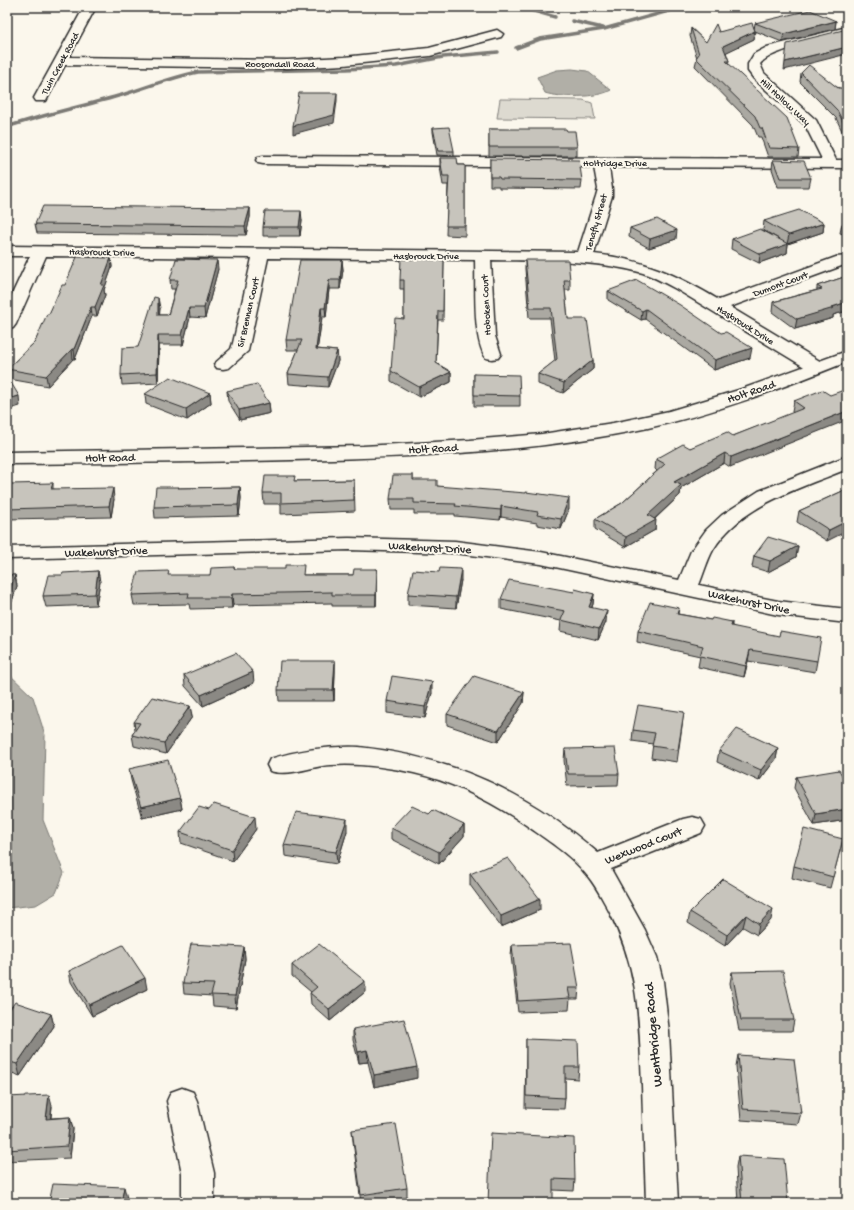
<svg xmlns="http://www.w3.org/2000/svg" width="854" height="1210" font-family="'Gochi Hand',sans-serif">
<rect width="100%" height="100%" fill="#fbf7ec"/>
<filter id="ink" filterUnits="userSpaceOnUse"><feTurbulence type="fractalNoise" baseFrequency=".025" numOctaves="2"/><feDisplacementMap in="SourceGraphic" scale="8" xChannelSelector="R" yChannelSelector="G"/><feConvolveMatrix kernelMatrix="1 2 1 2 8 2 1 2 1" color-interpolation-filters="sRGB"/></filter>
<g filter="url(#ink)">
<path fill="#dddad0" stroke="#84827e" d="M 500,99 L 583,100 L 592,103 L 595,119 L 497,118 Z"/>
<g fill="#b1afa7" stroke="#7b7a75">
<path d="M 572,69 L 587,71 L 611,90 C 598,98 560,98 545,93 L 537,77 L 557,70 Z"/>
<path d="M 7,672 L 33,697 L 45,735 L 43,820 L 64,873 L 56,893 L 36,905 L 7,908 Z"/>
</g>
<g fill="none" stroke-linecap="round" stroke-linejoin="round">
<g stroke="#7b7a75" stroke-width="3.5">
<path d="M 520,7 L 555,17"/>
<path d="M 572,21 L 603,28"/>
<path d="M 516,48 L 540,39 L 604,29 L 683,7"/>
<path d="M 7,127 C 45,114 84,106 122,95 C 148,87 172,77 198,72 L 347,69 L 396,66 L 443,57 L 498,52"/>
</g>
<defs>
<g id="minor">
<path d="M 84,7 L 96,7 L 69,57 L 287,60 L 344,57 L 429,48 L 497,30 L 503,34 L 501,37 L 430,56 L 344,65 L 287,68 L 65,65 L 46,101 L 36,101 L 34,98 Z"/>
<path d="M 847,27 L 847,35 C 827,40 771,49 760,64 L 764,73 L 816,120 L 836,160 L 847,160 L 847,168 L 609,167 L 612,189 L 612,196 L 594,254 C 643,259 677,275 719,300 L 836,257 L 847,256 L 847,264 L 730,307 L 823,363 L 826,367 L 823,371 L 817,372 L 811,371 L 676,289 C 665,283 654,277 643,273 C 593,259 542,261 491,260 L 495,336 L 501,354 L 498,358 L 492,359 L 486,358 C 472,338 476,285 475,260 L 268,258 L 248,351 L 229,368 L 223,369 L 217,368 L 214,364 L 231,349 L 233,343 L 252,258 L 46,256 L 16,324 L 13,328 L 7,329 L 7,305 L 30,256 L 7,256 L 7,246 L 578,252 L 596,196 L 598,189 L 594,167 L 263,164 L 258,163 L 256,160 L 258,157 L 263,156 L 822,159 L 805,125 L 754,79 L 748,71 L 748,64 L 754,54 L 767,47 Z"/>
<path d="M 847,456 L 847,469 C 801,488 740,505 713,550 C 707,561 704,573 699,585 L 778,601 L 847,609 L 847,623 L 778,615 L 541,564 L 455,553 L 349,550 L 7,559 L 7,547 L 349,538 L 455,541 L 541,552 L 679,580 L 691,551 L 706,530 L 722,515 L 759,491 Z"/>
<path d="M 359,747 C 452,757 527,792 598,853 L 683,819 L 692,817 L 701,819 L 705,826 L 701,833 L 611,869 L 645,930 L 657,957 L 663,981 L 669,1032 L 678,1203 L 646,1203 C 645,1164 643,1125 642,1085 C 639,1019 640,972 609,911 C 602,898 595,884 585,873 C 571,855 544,838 526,825 C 492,802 454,782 414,773 C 387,767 359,763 331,765 C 312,766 289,777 270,771 L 267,765 L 270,759 C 299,750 329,746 359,747 Z"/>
<path d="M 182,1088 L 193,1092 L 197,1101 L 214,1173 L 214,1203 L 182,1203 L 182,1173 L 167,1101 L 171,1092 Z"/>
</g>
<path id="tertiary" d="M 847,351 L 847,362 C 782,388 716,413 648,428 C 544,450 438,456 333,459 C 224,462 116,463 7,464 L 7,452 L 363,446 L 470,440 L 542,434 L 613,423 L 669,411 L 742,389 Z"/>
</defs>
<use href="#minor" stroke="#2b2b2b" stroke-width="3"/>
<use href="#tertiary" stroke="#2b2b2b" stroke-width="3"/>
<use href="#minor" fill="#fbf7ec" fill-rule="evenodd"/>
<use href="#tertiary" fill="#fbf7ec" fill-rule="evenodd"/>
</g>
<g fill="#aba9a2" stroke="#2b2b2b">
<path d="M 836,21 L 835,29 L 782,42 L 755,31 L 754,39 L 726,52 L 729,61 L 728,63 L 799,149 L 798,157 L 768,157 L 761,137 L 758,137 L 753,125 L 695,66 L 697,58 L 690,36 L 691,28 L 706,42 L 719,32 L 754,30 L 755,23 Z"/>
<path d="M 801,73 L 847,91 L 847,142 L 836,118 L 800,82 Z"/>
<path d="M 433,128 L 454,151 L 454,156 L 437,155 L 433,132 Z"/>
<path d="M 489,129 L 567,131 L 577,147 L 577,156 L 489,156 Z"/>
<path d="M 440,158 L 458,165 L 465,165 L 465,236 L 446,235 L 448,185 L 443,185 L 440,167 Z"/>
<path d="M 490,159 L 582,180 L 581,189 L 499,188 L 499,186 L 490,186 Z"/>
<path d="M 773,160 L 811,178 L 809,187 L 778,187 L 772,169 Z"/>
<path d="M 250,208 L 250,217 L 246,235 L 37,233 L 35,224 Z"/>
<path d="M 847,219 L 847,235 L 840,233 L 842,224 Z"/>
<path d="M 302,220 L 300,236 L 263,236 L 263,227 Z"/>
<path d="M 764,221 L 824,223 L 823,232 L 788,244 L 787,253 L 759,263 L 731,249 L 732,239 L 779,239 L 763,230 Z"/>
<path d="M 630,228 L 676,239 L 649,248 L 629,237 Z"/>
<path d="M 111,258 L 112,267 L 104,290 L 105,295 L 97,316 L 92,316 L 75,359 L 73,359 L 48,386 L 9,379 L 7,369 L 35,342 L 49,314 L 65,285 Z"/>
<path d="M 342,260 L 343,270 L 340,289 L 329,289 L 326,317 L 322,317 L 317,349 L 337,351 L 338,361 L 328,387 L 289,384 L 288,374 L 298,350 L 287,350 L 286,340 Z"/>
<path d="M 444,260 L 443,320 L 438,320 L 436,363 L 451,372 L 451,382 L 419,397 L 391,381 L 391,371 L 404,319 L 404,289 L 400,289 L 400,280 Z"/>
<path d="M 525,260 L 570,280 L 570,290 L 565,290 L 568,319 L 593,360 L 593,369 L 563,393 L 538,384 L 538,374 L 555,361 L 550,318 L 529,318 L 525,269 Z"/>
<path d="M 218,269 L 205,318 L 190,317 L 183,345 L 159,345 L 158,383 L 122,385 L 121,375 L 138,347 L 160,308 L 159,315 L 168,315 L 175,289 L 171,289 L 170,280 Z"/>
<path d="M 847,276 L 847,311 L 833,315 L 833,318 L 795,329 L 772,312 L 773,302 L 817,290 L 817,286 Z"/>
<path d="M 608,291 L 750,358 L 714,370 L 645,319 L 641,320 L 608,300 Z"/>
<path d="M 474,374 L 520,396 L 520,406 L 474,406 Z"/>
<path d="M 227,391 L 269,403 L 270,413 L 240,420 L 228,401 Z"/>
<path d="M 210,393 L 211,403 L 187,420 L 146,404 L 145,394 Z"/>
<path d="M 830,395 L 730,467 L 724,463 L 681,488 L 680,495 L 655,519 L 655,530 L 625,547 L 595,529 L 595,519 L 622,503 L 657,471 L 655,469 L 656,459 L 690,448 L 733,436 L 794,413 L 792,412 L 794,401 Z"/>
<path d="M 413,475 L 413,480 L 437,486 L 569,509 L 561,529 L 537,525 L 537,523 L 501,517 L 500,520 L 455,516 L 455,514 L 414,514 L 414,510 L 391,510 L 390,499 Z"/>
<path d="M 354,480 L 355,511 L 281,514 L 281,504 L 264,504 L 263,493 L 295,481 Z"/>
<path d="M 53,483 L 53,489 L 114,499 L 111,517 L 7,519 L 7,493 Z"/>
<path d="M 240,487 L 241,498 L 239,516 L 155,518 L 154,507 L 179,488 Z"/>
<path d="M 847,489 L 827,541 L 797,522 L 799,511 Z"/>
<path d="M 798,546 L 796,557 L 768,572 L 752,567 L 754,556 Z"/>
<path d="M 234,567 L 235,569 L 304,575 L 353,575 L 377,569 L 377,580 L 376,606 L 332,606 L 332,603 L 233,605 L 232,608 L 190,609 L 189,604 L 134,605 L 132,595 L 210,575 Z"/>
<path d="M 98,571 L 100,582 L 96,605 L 46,607 L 43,596 L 62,575 Z"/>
<path d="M 7,575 L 15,575 L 17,586 L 10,607 L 7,607 Z"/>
<path d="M 461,580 L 456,608 L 408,605 L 408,594 Z"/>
<path d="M 574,592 L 594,594 L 593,604 L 592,607 L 606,622 L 598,640 L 560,631 L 561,621 L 501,609 L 501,599 Z"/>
<path d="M 679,608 L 678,614 L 711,620 L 732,622 L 732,626 L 817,661 L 815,672 L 748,661 L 744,677 L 698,667 L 700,656 L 637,642 L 638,631 Z"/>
<path d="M 846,641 L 847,641 L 847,665 L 843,652 Z"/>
<path d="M 335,661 L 335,672 L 334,701 L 279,701 L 278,690 Z"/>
<path d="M 184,675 L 254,683 L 203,706 L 185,686 Z"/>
<path d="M 524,692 L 523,703 L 498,742 L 447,725 L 447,714 Z"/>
<path d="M 432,693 L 425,718 L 387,713 L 387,701 Z"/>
<path d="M 190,706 L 192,717 L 166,754 L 134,746 L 132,735 L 135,730 L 134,722 Z"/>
<path d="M 684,712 L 677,762 L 651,758 L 653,744 L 632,741 L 633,730 Z"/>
<path d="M 778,748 L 776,759 L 759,781 L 717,762 L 719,751 Z"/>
<path d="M 565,749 L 619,774 L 618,785 L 567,786 L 564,760 Z"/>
<path d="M 129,769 L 180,798 L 182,809 L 142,818 L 131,780 Z"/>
<path d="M 796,777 L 847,784 L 847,820 L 814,825 L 794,788 Z"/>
<path d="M 429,814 L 464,825 L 464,836 L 439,864 L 391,839 L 391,828 Z"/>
<path d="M 256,829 L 233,861 L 181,843 L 180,832 Z"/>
<path d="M 347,831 L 337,864 L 285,856 L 284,845 Z"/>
<path d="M 843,839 L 830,888 L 792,878 L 794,866 Z"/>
<path d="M 470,874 L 540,910 L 501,927 L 470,885 Z"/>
<path d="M 723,879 L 771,920 L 757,935 L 743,927 L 725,946 L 688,923 L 690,912 Z"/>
<path d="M 512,945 L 579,988 L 578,999 L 570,999 L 569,1010 L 518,1012 L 511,956 Z"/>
<path d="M 244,947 L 245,959 L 236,1008 L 213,1006 L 212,996 L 184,994 L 183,983 Z"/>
<path d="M 292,965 L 365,992 L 330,1021 L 311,1004 L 310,993 L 311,992 L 292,976 Z"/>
<path d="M 69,971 L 147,989 L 92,1016 L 71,982 Z"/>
<path d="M 732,972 L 794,1020 L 792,1031 L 739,1031 L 730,983 Z"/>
<path d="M 7,1013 L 51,1014 L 54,1026 L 20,1076 L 7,1071 Z"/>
<path d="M 353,1029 L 417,1078 L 374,1087 L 368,1062 L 359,1063 L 353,1040 Z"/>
<path d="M 526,1039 L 579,1067 L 578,1079 L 565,1078 L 565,1098 L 564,1109 L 525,1108 L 526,1050 Z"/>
<path d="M 738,1055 L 801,1113 L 798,1124 L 741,1120 L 736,1066 Z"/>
<path d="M 7,1097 L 52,1106 L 51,1118 L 70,1117 L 73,1129 L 70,1158 L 7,1161 Z"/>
<path d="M 352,1130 L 407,1188 L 407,1199 L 381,1203 L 361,1203 L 353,1141 Z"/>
<path d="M 491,1133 L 575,1180 L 574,1191 L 553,1190 Z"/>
<path d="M 738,1156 L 788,1203 L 738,1203 L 736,1167 Z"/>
</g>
<g fill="#8b8984" stroke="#2b2b2b">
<path d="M 836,21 L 835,29 L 782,42 L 784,34 Z"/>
<path d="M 755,31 L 754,39 L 723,54 L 723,46 Z"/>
<path d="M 847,47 L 847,54 L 784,70 L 785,62 Z"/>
<path d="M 337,93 L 337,101 L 334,123 L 293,134 L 293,126 Z"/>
<path d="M 250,208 L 250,217 L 246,235 L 245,226 Z"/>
<path d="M 301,211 L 302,220 L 300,236 L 299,227 Z"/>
<path d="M 824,223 L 823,232 L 787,244 L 789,235 Z"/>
<path d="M 677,230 L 676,239 L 649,248 L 650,239 Z"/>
<path d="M 788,244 L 787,253 L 759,263 L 760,254 Z"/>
<path d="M 111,258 L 112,267 L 104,290 L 105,295 L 97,316 L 95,307 L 101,285 Z"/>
<path d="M 217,260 L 218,269 L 205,318 L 204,308 Z"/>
<path d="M 342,260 L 343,270 L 340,289 L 340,280 Z"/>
<path d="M 329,280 L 329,289 L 326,317 L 325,308 Z"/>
<path d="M 158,298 L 160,308 L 159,325 L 158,315 Z"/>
<path d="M 847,302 L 847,311 L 833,315 L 833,318 L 795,329 L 797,319 Z"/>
<path d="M 91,307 L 92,316 L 75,359 L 74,349 Z"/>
<path d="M 189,308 L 190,317 L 183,345 L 182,335 Z"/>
<path d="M 321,308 L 322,317 L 316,359 L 316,349 Z"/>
<path d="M 646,309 L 645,319 L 641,320 L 642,311 Z"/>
<path d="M 158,335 L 159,345 L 158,383 L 157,373 Z"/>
<path d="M 752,348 L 750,358 L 714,370 L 715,360 Z"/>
<path d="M 72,349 L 73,359 L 48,386 L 46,376 Z"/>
<path d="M 337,351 L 338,361 L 328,387 L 328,377 Z"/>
<path d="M 593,360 L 593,369 L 563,393 L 564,383 Z"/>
<path d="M 451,372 L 451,382 L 419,397 L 419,387 Z"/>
<path d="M 210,393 L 211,403 L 187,420 L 186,409 Z"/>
<path d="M 19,396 L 20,406 L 7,410 L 7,399 Z"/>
<path d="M 269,403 L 270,413 L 240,420 L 239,410 Z"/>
<path d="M 847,411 L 847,420 L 730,467 L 731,457 Z"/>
<path d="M 725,453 L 724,463 L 681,488 L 680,495 L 651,522 L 656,520 L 655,530 L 625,547 L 626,537 L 648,515 L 674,482 Z"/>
<path d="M 240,487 L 241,498 L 239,516 L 238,505 Z"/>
<path d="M 113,488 L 114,499 L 111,517 L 109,506 Z"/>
<path d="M 569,498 L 569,509 L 561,529 L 561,519 Z"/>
<path d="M 501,506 L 501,517 L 500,520 L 501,510 Z"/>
<path d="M 847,521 L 847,531 L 827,541 L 829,530 Z"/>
<path d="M 798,546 L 796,557 L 768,572 L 770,561 Z"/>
<path d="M 377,569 L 377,580 L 376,606 L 376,595 Z"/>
<path d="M 461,569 L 461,580 L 456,608 L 456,597 Z"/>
<path d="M 98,571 L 100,582 L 96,605 L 95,594 Z"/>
<path d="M 15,575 L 17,586 L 10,607 L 8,597 Z"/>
<path d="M 232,594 L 233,605 L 232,608 L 231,598 Z"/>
<path d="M 594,594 L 593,604 L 588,618 L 589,607 Z"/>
<path d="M 607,611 L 606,622 L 598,640 L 599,629 Z"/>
<path d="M 750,650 L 748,661 L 744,677 L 746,666 Z"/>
<path d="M 335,661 L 335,672 L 334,701 L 333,690 Z"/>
<path d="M 253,672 L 254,683 L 203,706 L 201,695 Z"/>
<path d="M 432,682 L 432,693 L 425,718 L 425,707 Z"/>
<path d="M 524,692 L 523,703 L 498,742 L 498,731 Z"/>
<path d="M 190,706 L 192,717 L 166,754 L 164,743 Z"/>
<path d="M 778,748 L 776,759 L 759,781 L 761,770 Z"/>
<path d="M 180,798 L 182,809 L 142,818 L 141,807 Z"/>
<path d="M 847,809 L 847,820 L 814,825 L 816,814 Z"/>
<path d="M 255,817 L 256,829 L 233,861 L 232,850 Z"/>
<path d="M 347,819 L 347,831 L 337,864 L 336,852 Z"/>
<path d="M 464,825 L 464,836 L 439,864 L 439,852 Z"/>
<path d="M 540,899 L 540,910 L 501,927 L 501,916 Z"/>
<path d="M 773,909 L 771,920 L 757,935 L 759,924 Z"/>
<path d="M 746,915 L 743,927 L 725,946 L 727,935 Z"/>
<path d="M 244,947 L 245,959 L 236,1008 L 235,996 Z"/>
<path d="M 145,978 L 147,989 L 92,1016 L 89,1005 Z"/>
<path d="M 365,981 L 365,992 L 330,1021 L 329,1009 Z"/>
<path d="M 51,1014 L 54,1026 L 20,1076 L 17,1064 Z"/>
<path d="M 367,1050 L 368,1062 L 359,1063 L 358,1052 Z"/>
<path d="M 417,1067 L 417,1078 L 374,1087 L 374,1075 Z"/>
<path d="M 49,1095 L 52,1106 L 49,1130 L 46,1119 Z"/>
<path d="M 70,1117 L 73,1129 L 70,1158 L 67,1146 Z"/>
<path d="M 124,1187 L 127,1198 L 126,1203 L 121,1203 Z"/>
</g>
<g fill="#c7c4bc" stroke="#2b2b2b">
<path d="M 810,10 L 836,21 L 784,34 L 755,23 Z"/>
<path d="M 752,23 L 755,31 L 723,46 L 729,61 L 726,61 L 787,118 L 799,149 L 769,148 L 762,128 L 760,128 L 755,116 L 696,58 L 699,54 L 691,28 L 706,42 L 716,24 L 719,32 Z"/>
<path d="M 847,29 L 847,47 L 785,62 L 787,44 Z"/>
<path d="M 809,65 L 838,88 L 843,88 L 847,91 L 847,130 L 837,110 L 801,73 Z"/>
<path d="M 299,93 L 337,93 L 334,115 L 293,126 Z"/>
<path d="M 449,127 L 454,151 L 438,151 L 433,128 Z"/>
<path d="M 489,129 L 566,129 L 567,131 L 575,131 L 577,147 L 489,147 Z"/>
<path d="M 440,158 L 457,158 L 458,165 L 465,165 L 465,226 L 446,226 L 449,176 L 443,176 Z"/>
<path d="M 490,159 L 579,160 L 582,180 L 500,179 L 499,177 L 490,177 Z"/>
<path d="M 773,160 L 804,161 L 811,178 L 780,178 Z"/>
<path d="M 43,206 L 250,208 L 245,226 L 35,224 Z"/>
<path d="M 799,210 L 824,223 L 789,235 L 764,221 Z"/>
<path d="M 265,211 L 301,211 L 299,227 L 263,227 Z"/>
<path d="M 657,219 L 677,230 L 650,239 L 630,228 Z"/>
<path d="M 847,219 L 847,225 L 842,224 Z"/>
<path d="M 760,229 L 788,244 L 760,254 L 732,239 Z"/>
<path d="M 77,257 L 111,258 L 101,285 L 104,285 L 95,307 L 91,307 L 74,349 L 72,349 L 46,376 L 7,369 L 35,342 L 47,314 L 49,314 L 62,285 L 65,285 Z"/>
<path d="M 176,259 L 217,260 L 204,308 L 189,308 L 182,335 L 158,335 L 157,373 L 121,375 L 122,348 L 138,347 L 154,297 L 158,298 L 158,315 L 168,315 L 178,280 L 170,280 Z"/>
<path d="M 401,259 L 444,260 L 443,311 L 438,311 L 436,363 L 451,372 L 419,387 L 391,371 L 395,318 L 404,319 L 404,280 L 400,280 Z"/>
<path d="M 300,260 L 342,260 L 340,280 L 329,280 L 325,308 L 321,308 L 316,349 L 337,351 L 328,377 L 288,374 L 302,340 L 286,340 Z"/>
<path d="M 525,260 L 568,260 L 570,280 L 564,280 L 568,319 L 587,319 L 593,360 L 564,383 L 538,374 L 557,359 L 551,308 L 530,308 Z"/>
<path d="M 847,276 L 847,302 L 832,307 L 834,308 L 797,319 L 773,302 L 822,289 L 817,286 Z"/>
<path d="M 637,280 L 680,305 L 721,333 L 726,332 L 752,348 L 715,360 L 646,309 L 642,311 L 608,291 Z"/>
<path d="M 474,374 L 519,375 L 520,396 L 474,395 Z"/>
<path d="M 7,376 L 19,396 L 7,399 Z"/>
<path d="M 170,377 L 210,393 L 186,409 L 145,394 Z"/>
<path d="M 257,384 L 269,403 L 239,410 L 227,391 Z"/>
<path d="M 847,389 L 847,411 L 731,457 L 725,453 L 674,482 L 681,485 L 648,515 L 656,520 L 626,537 L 595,519 L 622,503 L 665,464 L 656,459 L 683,444 L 690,448 L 727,432 L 733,436 L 804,408 L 794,401 L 822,390 L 830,395 Z"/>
<path d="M 393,475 L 413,475 L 413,480 L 437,480 L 437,486 L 526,493 L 526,492 L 569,498 L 561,519 L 537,515 L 538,512 L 501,506 L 501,510 L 455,506 L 456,504 L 414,503 L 414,499 L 390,499 Z"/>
<path d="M 265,476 L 295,476 L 294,481 L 354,480 L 354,500 L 281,503 L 281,493 L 263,493 Z"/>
<path d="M 53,483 L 51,489 L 113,488 L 109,506 L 7,509 L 7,493 L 10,484 Z"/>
<path d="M 156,487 L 179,487 L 178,488 L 240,487 L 238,505 L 154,507 Z"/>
<path d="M 847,489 L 847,521 L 829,530 L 799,511 Z"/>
<path d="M 768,537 L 798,546 L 770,561 L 754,556 Z"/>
<path d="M 285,565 L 304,565 L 303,575 L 353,575 L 354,569 L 377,569 L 376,595 L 332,595 L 332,592 L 232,594 L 231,598 L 188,598 L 189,593 L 132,595 L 138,572 L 169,571 L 168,575 L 210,575 L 211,568 L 234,567 L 234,569 L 285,569 Z"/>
<path d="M 440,568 L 461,569 L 456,597 L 408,594 L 413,570 L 439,572 Z"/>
<path d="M 98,571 L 95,594 L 43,596 L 48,575 L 62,575 L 63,573 Z"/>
<path d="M 7,575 L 15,575 L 8,597 L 7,597 Z"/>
<path d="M 509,580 L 574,592 L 575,589 L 594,594 L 589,607 L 607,611 L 599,629 L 561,620 L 565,611 L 501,599 Z"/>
<path d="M 650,602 L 679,608 L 677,614 L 711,620 L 712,618 L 732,622 L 731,626 L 779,636 L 780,631 L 821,638 L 817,661 L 750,650 L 746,666 L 700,656 L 703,646 L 638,631 Z"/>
<path d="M 236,653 L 253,672 L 201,695 L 184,675 Z"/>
<path d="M 280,661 L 335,661 L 333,690 L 278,690 Z"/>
<path d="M 392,676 L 432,682 L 425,707 L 387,701 Z"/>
<path d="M 474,676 L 524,692 L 498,731 L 447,714 Z"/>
<path d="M 152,697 L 190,706 L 164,743 L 132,735 L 140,723 L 134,722 Z"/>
<path d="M 638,705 L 684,712 L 678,750 L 652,746 L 655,733 L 633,730 Z"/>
<path d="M 737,729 L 778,748 L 761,770 L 719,751 Z"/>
<path d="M 615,748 L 619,774 L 568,774 L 565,749 Z"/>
<path d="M 168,760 L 180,798 L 141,807 L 129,769 Z"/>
<path d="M 839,770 L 847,784 L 847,809 L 816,814 L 796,777 Z"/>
<path d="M 214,804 L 255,817 L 232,850 L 180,832 L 199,807 L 209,810 Z"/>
<path d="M 412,806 L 429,814 L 433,810 L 464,825 L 439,852 L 391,828 Z"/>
<path d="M 296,812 L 347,819 L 336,852 L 284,845 Z"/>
<path d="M 804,829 L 843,839 L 833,877 L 794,866 Z"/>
<path d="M 508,858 L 540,899 L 501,916 L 470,874 Z"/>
<path d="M 723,879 L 773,909 L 759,924 L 746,915 L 727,935 L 690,912 Z"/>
<path d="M 571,943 L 579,988 L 568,988 L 570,998 L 518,1001 L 512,945 Z"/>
<path d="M 191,944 L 244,947 L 235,996 L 211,995 L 214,984 L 183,983 Z"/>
<path d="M 319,944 L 365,981 L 329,1009 L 310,993 L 317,987 L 292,965 Z"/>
<path d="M 123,945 L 145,978 L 89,1005 L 69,971 Z"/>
<path d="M 783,971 L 794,1020 L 741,1020 L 732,972 Z"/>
<path d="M 15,1002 L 51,1014 L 17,1064 L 7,1061 L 7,1013 Z"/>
<path d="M 404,1019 L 417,1067 L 374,1075 L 367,1050 L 358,1052 L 353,1029 Z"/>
<path d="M 526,1039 L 578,1041 L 579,1067 L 565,1067 L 565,1098 L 526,1096 Z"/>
<path d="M 738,1055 L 794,1059 L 801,1113 L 743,1109 Z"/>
<path d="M 49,1095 L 46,1119 L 70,1117 L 67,1146 L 7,1150 L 7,1097 Z"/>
<path d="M 396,1124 L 407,1188 L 361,1195 L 352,1130 Z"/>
<path d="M 491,1133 L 574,1138 L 575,1180 L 553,1179 L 553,1203 L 488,1203 Z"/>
<path d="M 738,1156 L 784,1159 L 788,1203 L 742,1203 Z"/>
<path d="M 53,1184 L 124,1187 L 121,1203 L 49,1203 Z"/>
</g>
</g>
<g text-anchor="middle" stroke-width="4" stroke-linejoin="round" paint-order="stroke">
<g font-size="10" fill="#2b2b2b" stroke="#fbf7ec">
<text transform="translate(59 63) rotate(-62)" y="4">Twin Creek Road</text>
<text x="280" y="67">Roosondall Road</text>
<text transform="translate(786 101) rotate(43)" y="4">Hill Hollow Way</text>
<text x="615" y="166">Holtridge Drive</text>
<text transform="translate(595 222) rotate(-74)" y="4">Tenafly Street</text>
<text transform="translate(102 251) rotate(1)" y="4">Hasbrouck Drive</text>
<text x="426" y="259">Hasbrouck Drive</text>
<text transform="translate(780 283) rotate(-20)" y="4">Dumont Court</text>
<text transform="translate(485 305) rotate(-93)" y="4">Hoboken Court</text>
<text transform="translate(247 312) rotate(-77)" y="4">Sir Brennan Court</text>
<text transform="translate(746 324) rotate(32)" y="4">Hasbrouck Drive</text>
</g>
<g font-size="12" fill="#2b2b2b" stroke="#fbf7ec">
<text transform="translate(751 391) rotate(-19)" y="4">Holt Road</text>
<text transform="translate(433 448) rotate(-3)" y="4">Holt Road</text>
<text transform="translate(110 457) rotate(-1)" y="4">Holt Road</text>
<text transform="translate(430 547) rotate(3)" y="4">Wakehurst Drive</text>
<text transform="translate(106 551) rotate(-2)" y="4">Wakehurst Drive</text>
<text transform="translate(749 601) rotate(12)" y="4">Wakehurst Drive</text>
<text transform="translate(643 845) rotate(-22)" y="4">Wexwood Court</text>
</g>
<g font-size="14" fill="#2b2b2b" stroke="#fbf7ec">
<text transform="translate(652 1035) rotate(-95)" y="5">Wentbridge Road</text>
</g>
</g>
<rect width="854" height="1210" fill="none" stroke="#fbf7ec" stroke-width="24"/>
<rect x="12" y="12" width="830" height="1186" fill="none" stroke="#2b2b2b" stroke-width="1.5" filter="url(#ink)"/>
</svg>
